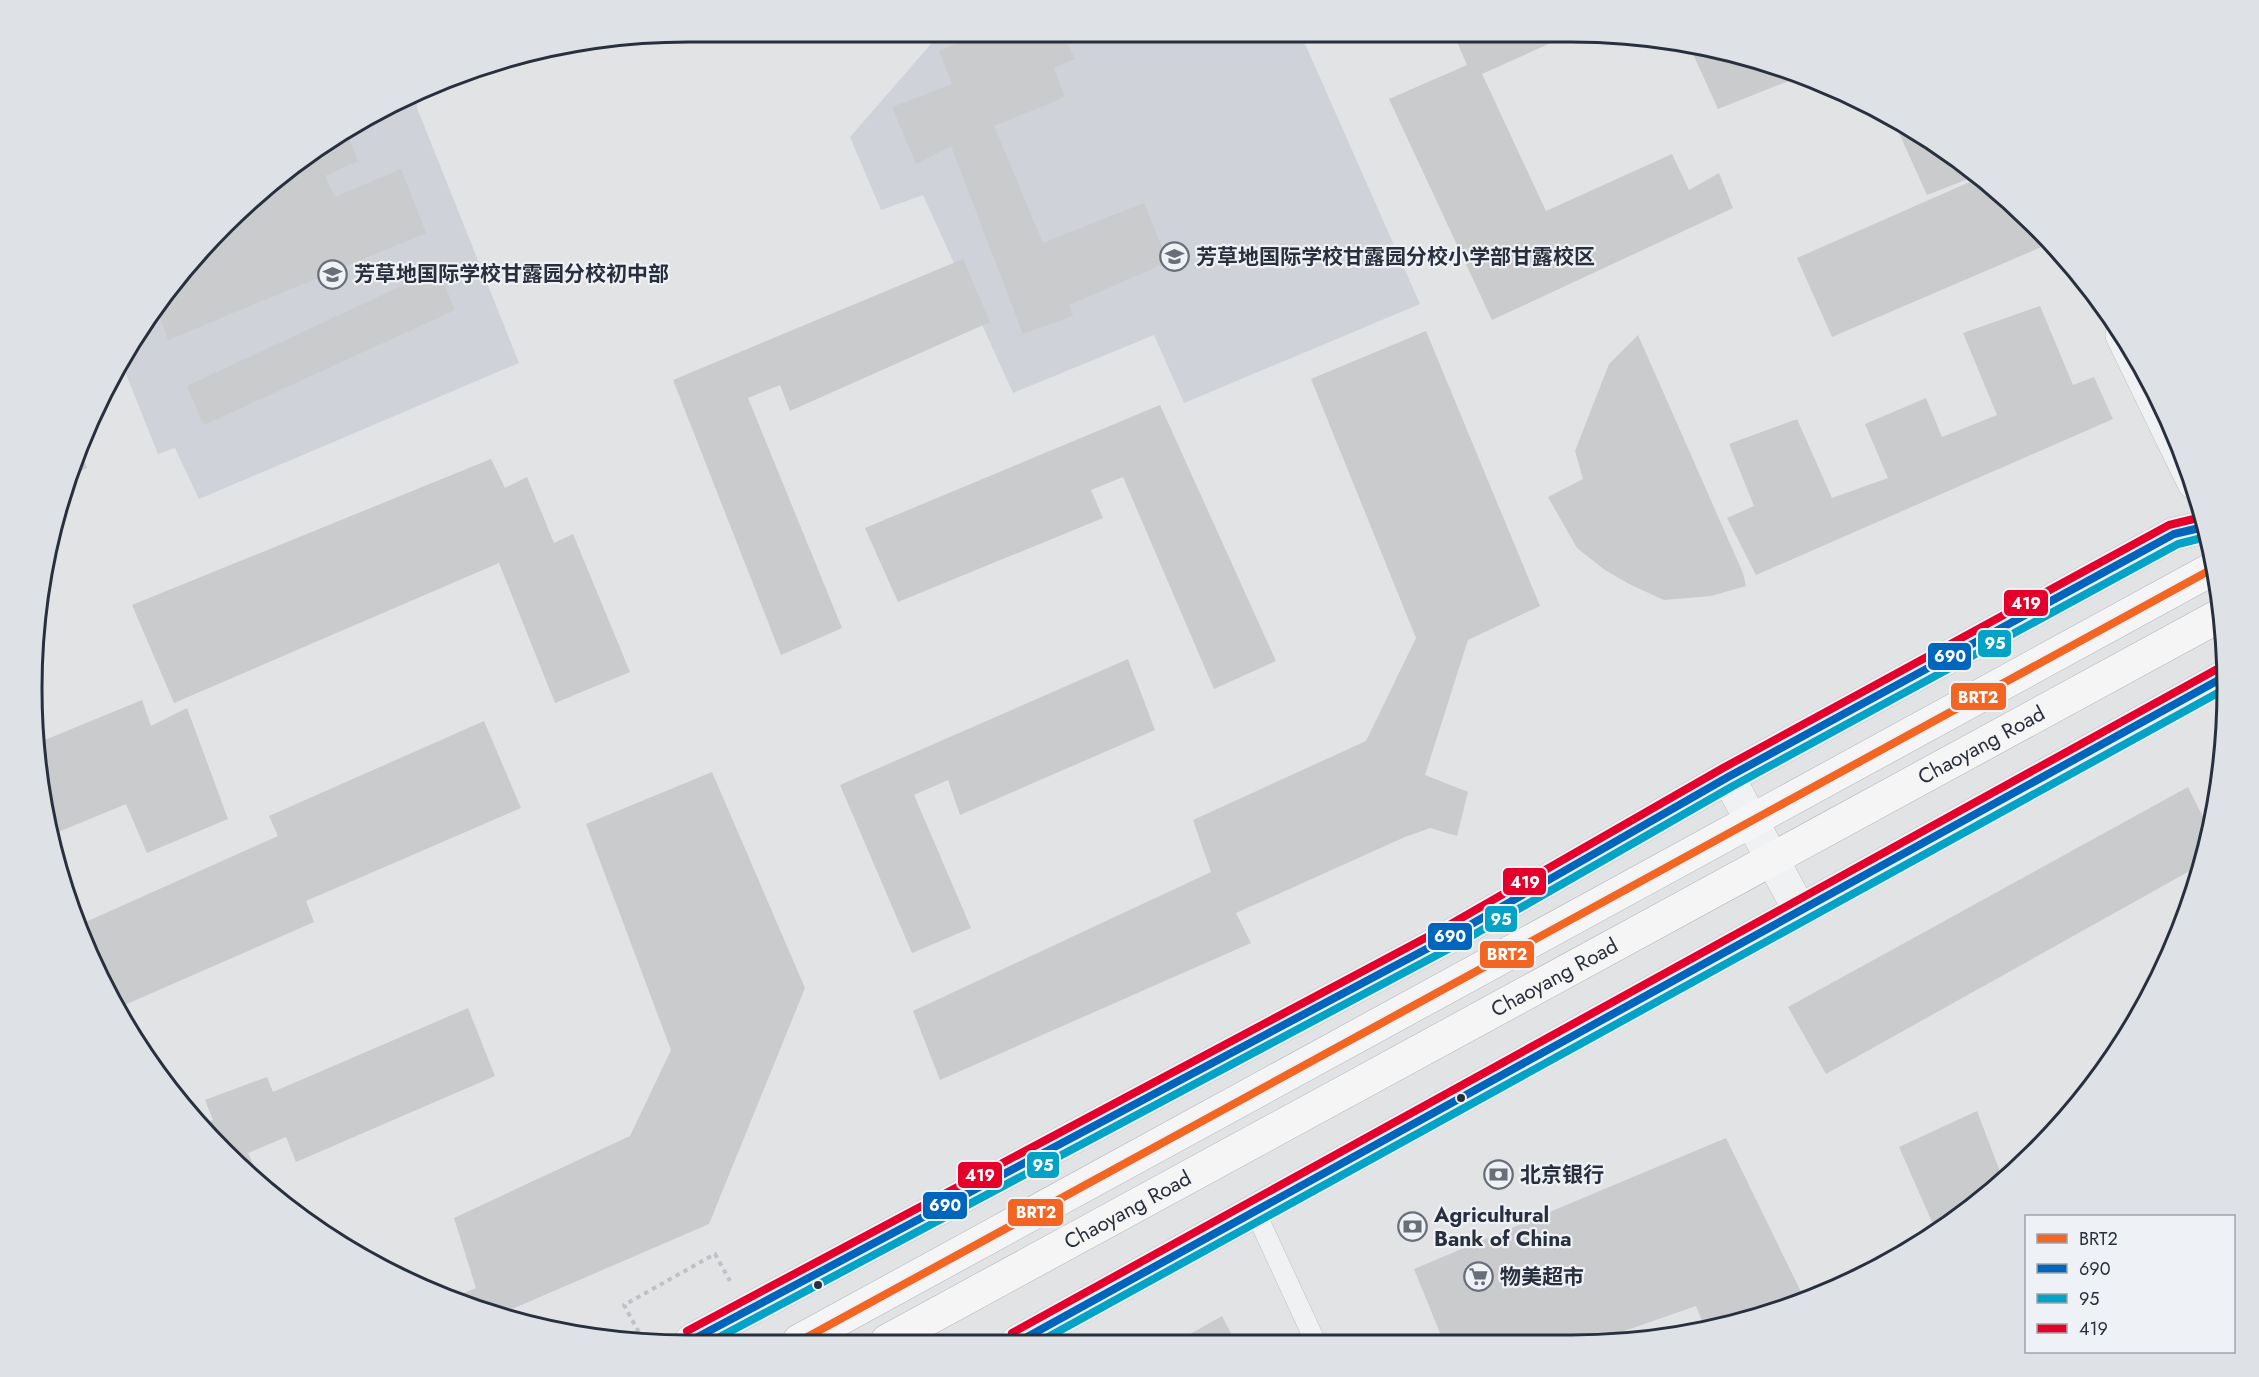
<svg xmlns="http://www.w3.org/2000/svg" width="2259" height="1377" font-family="Jost,'Noto Sans SC',sans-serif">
<rect width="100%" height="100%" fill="#e1e3e5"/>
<g fill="#cfd2d8">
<path d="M 937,37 L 1302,37 L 1420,304 L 1184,403 L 1154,335 L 1013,393 L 923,195 L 881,210 L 850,137 Z"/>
<path d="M 416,92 L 417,108 L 519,363 L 199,499 L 175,448 L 158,454 L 122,364 L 142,323 L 224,224 L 289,167 L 398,99 Z"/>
</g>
<g fill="#c9cbcd">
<path d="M 971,37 L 1087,37 L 1068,45 L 1075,59 L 1054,68 L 1065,97 L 994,126 L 1043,243 L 1144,203 L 1168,262 L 1069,305 L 1073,316 L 1023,334 L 951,146 L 916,164 L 892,107 L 952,84 L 939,51 Z"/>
<path d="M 1455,37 L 1564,37 L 1482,74 L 1546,211 L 1672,154 L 1689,190 L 1719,173 L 1733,208 L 1492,320 L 1389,99 L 1467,65 Z"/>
<path d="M 1702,50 L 1801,76 L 1718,109 L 1693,54 Z"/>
<path d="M 1895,124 L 1970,167 L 1978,175 L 1927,195 Z"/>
<path d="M 346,132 L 358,161 L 325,176 L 335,197 L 401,169 L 426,233 L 168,340 L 156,307 L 224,224 L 289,167 Z"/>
<path d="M 1981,177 L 2040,232 L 2046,245 L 1832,337 L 1797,258 Z"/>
<path d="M 963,259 L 990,322 L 790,411 L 780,385 L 748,398 L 842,628 L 781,655 L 673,380 Z"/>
<path d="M 438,269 L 455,310 L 204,425 L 187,386 Z"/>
<path d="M 2040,306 L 2073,385 L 2094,377 L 2113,419 L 1756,575 L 1727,518 L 1754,506 L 1729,444 L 1797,419 L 1832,498 L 1888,478 L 1865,424 L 1926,398 L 1942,437 L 1997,415 L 1963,333 Z"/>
<path d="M 1426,331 L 1540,606 L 1468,640 L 1425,775 L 1468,792 L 1457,836 L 1430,828 L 1405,837 L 1236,913 L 1251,943 L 940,1080 L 913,1011 L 1211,872 L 1193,820 L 1366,741 L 1416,638 L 1311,379 Z"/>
<path d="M 1638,335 L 1743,573 L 1746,586 L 1711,596 L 1664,600 L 1631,585 L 1605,570 L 1577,548 L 1548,497 L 1583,479 L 1575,451 L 1609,364 Z"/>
<path d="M 1160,405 L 1276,661 L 1214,689 L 1123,477 L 1091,490 L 1103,518 L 898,602 L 865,528 Z"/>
<path d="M 80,449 L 87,468 L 67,477 L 72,466 Z"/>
<path d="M 491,459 L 505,488 L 527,477 L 554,543 L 573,534 L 630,672 L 555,703 L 499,563 L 174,703 L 132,605 Z"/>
<path d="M 1128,659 L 1155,730 L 960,815 L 948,780 L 914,795 L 971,928 L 912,953 L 840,785 Z"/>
<path d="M 142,700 L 151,726 L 187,708 L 228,819 L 147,853 L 126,804 L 51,835 L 37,775 L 35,744 Z"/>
<path d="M 484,721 L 521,808 L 306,901 L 314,922 L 120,1007 L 79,925 L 278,836 L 269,816 Z"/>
<path d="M 712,772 L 805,988 L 709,1224 L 503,1313 L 449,1299 L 476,1288 L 454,1218 L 630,1136 L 671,1050 L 586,824 Z"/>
<path d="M 2188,787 L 2210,831 L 2204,863 L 1826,1074 L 1788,1007 Z"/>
<path d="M 468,1008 L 495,1076 L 296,1162 L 286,1137 L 248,1153 L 264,1188 L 224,1153 L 200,1125 L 213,1120 L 205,1100 L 267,1077 L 273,1092 Z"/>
<path d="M 1977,1111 L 2004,1182 L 1936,1231 L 1899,1147 Z"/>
<path d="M 1726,1138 L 1805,1300 L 1781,1311 L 1704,1326 L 1696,1306 L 1587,1344 L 1444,1343 L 1414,1269 Z"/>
<path d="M 1222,1316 L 1236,1343 L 1176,1342 Z"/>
</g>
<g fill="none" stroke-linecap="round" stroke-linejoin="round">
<defs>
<path id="service" d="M 1254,1209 L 1316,1343"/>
<path id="minor" d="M 2122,335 L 2194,483"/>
<g id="tertiary">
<path d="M 1728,777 L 1800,911"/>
<path d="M 692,1340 L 1449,937 L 1728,777 L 2174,534 L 2204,527"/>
<path d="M 1017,1342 L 2224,677"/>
</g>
<g id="trunk">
<path d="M 799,1341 L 2214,568"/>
<path id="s1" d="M 887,1341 L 2215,618 L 2222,616"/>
</g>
</defs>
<use href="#service" stroke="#bfc1c3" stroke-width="21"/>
<use href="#minor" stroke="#bfc1c3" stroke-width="34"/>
<use href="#tertiary" stroke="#bfc1c3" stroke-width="34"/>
<use href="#trunk" stroke="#b3b6b9" stroke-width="34"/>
<path stroke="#bfc1c6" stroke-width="4" stroke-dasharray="4.5 4.5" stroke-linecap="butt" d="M 643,1340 L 624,1305 L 715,1254 L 730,1281"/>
<use href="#service" stroke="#f0f1f2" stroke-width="20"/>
<use href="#minor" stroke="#f0f1f2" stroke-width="33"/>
<use href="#tertiary" stroke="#f0f1f2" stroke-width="33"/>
<use href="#trunk" stroke="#f5f5f6" stroke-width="33"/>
<defs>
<path id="bus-1" d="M 800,1341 L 2214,568"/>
<g id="bus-2">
<path d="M 692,1340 L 1449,937 L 1728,777 L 2174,534 L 2204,527"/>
<path d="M 1018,1342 L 2224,677"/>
</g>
<g id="bus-3">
<path d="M 714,1340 L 1454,946 L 1733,786 L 2178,544 L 2206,537"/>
<path d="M 1039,1342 L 2225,689"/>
</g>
<g id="bus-4">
<path d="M 687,1331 L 1444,928 L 1723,768 L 2169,525 L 2202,517"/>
<path d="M 1012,1333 L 2219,668"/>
</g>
</defs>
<use href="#bus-1" stroke="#eef1f5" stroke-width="12"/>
<use href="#bus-2" stroke="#eef1f5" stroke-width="12"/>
<use href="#bus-3" stroke="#eef1f5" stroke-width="12"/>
<use href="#bus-4" stroke="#eef1f5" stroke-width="12"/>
<use href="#bus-1" stroke="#f26522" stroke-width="8"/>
<use href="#bus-2" stroke="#0065bd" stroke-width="8"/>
<use href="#bus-3" stroke="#02a3c7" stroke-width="8"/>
<use href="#bus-4" stroke="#e4002b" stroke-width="8"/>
</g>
<defs>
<symbol id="school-ring" viewBox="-11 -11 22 22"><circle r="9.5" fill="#eef1f5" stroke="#696f78" stroke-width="1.5"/><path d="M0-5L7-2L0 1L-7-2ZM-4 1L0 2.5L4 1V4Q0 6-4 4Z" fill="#696f78"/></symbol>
<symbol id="bank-ring" viewBox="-11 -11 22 22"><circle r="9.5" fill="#eef1f5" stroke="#696f78" stroke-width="1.5"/><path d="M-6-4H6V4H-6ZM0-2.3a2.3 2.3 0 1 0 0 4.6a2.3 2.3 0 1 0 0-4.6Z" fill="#696f78"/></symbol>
<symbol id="supermarket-ring" viewBox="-11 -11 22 22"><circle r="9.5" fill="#eef1f5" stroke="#696f78" stroke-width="1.5"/><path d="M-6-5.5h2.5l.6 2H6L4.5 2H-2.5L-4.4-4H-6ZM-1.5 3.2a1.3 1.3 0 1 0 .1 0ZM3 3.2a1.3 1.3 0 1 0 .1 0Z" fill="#696f78"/></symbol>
</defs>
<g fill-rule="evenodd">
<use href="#school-ring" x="1158" y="240" width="33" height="33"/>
<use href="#school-ring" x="316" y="258" width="33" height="33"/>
<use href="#bank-ring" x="1482" y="1158" width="33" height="33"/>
<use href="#bank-ring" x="1396" y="1210" width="33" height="33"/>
<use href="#supermarket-ring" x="1462" y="1260" width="33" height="33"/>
</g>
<g fill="#29303d" stroke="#eef1f5" stroke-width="2">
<circle cx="1461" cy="1098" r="5"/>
<circle cx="818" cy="1285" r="5"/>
</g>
<g text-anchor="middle" stroke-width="4.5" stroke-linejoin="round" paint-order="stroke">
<g font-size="21" font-weight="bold" fill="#29303d" stroke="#eef1f5" text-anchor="start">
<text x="1196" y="264">芳草地国际学校甘露园分校小学部甘露校区</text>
<text x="354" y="281">芳草地国际学校甘露园分校初中部</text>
<text x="1520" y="1182">北京银行</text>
<text x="1434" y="1222">Agricultural<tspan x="1434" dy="24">Bank of China</tspan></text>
<text x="1500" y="1284">物美超市</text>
</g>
<g font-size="21" fill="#29303d" stroke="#eef1f5">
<text dy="7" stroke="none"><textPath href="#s1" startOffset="1246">Chaoyang Road</textPath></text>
<text dy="7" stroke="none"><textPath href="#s1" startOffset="760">Chaoyang Road</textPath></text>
<text dy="7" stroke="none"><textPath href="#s1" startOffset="274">Chaoyang Road</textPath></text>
</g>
</g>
<path d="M0 0H2259V1377H0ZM688 42H1571A646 646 0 0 1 2217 688V689A646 646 0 0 1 1571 1335H688A646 646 0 0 1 42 689V688A646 646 0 0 1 688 42Z" fill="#dee2e6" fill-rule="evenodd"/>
<path fill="none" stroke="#29303d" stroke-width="3" d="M688 42H1571A646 646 0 0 1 2217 688V689A646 646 0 0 1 1571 1335H688A646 646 0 0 1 42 689V688A646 646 0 0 1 688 42Z"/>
<g stroke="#eef1f5" stroke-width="2">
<rect x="2003" y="589" width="46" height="28" rx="6" fill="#e4002b"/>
<rect x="1977" y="629" width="35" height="29" rx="6" fill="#02a3c7"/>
<rect x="1927" y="642" width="45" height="29" rx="6" fill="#0065bd"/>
<rect x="1950" y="682" width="57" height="29" rx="6" fill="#f26522"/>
<rect x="1502" y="867" width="45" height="29" rx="6" fill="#e4002b"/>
<rect x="1484" y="905" width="34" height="28" rx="6" fill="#02a3c7"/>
<rect x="1427" y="922" width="46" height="29" rx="6" fill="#0065bd"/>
<rect x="1479" y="940" width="56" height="29" rx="6" fill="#f26522"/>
<rect x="1026" y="1151" width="34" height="28" rx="6" fill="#02a3c7"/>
<rect x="957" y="1161" width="46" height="28" rx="6" fill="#e4002b"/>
<rect x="922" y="1191" width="46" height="29" rx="6" fill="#0065bd"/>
<rect x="1007" y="1198" width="57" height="29" rx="6" fill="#f26522"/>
</g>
<g font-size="16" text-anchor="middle" font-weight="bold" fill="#fff">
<text x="2026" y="609">419</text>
<text x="1995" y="649">95</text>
<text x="1950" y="662">690</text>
<text x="1978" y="703">BRT2</text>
<text x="1525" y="888">419</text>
<text x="1501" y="925">95</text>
<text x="1450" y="942">690</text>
<text x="1507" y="960">BRT2</text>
<text x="1043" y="1171">95</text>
<text x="980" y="1181">419</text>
<text x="945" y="1211">690</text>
<text x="1036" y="1218">BRT2</text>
</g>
<rect x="2025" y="1215" width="210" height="138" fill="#eef1f5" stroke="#9fa4ab" stroke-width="1.5"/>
<rect x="2037" y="1234" width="30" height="9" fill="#f26522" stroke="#9fa4ab" stroke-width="1.5"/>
<text x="2079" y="1245" font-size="18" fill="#29303d">BRT2</text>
<rect x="2037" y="1264" width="30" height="9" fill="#0065bd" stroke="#9fa4ab" stroke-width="1.5"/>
<text x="2079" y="1275" font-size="18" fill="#29303d">690</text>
<rect x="2037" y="1294" width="30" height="9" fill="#02a3c7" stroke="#9fa4ab" stroke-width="1.5"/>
<text x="2079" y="1305" font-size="18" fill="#29303d">95</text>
<rect x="2037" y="1324" width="30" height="9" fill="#e4002b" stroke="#9fa4ab" stroke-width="1.5"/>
<text x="2079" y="1335" font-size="18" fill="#29303d">419</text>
</svg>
